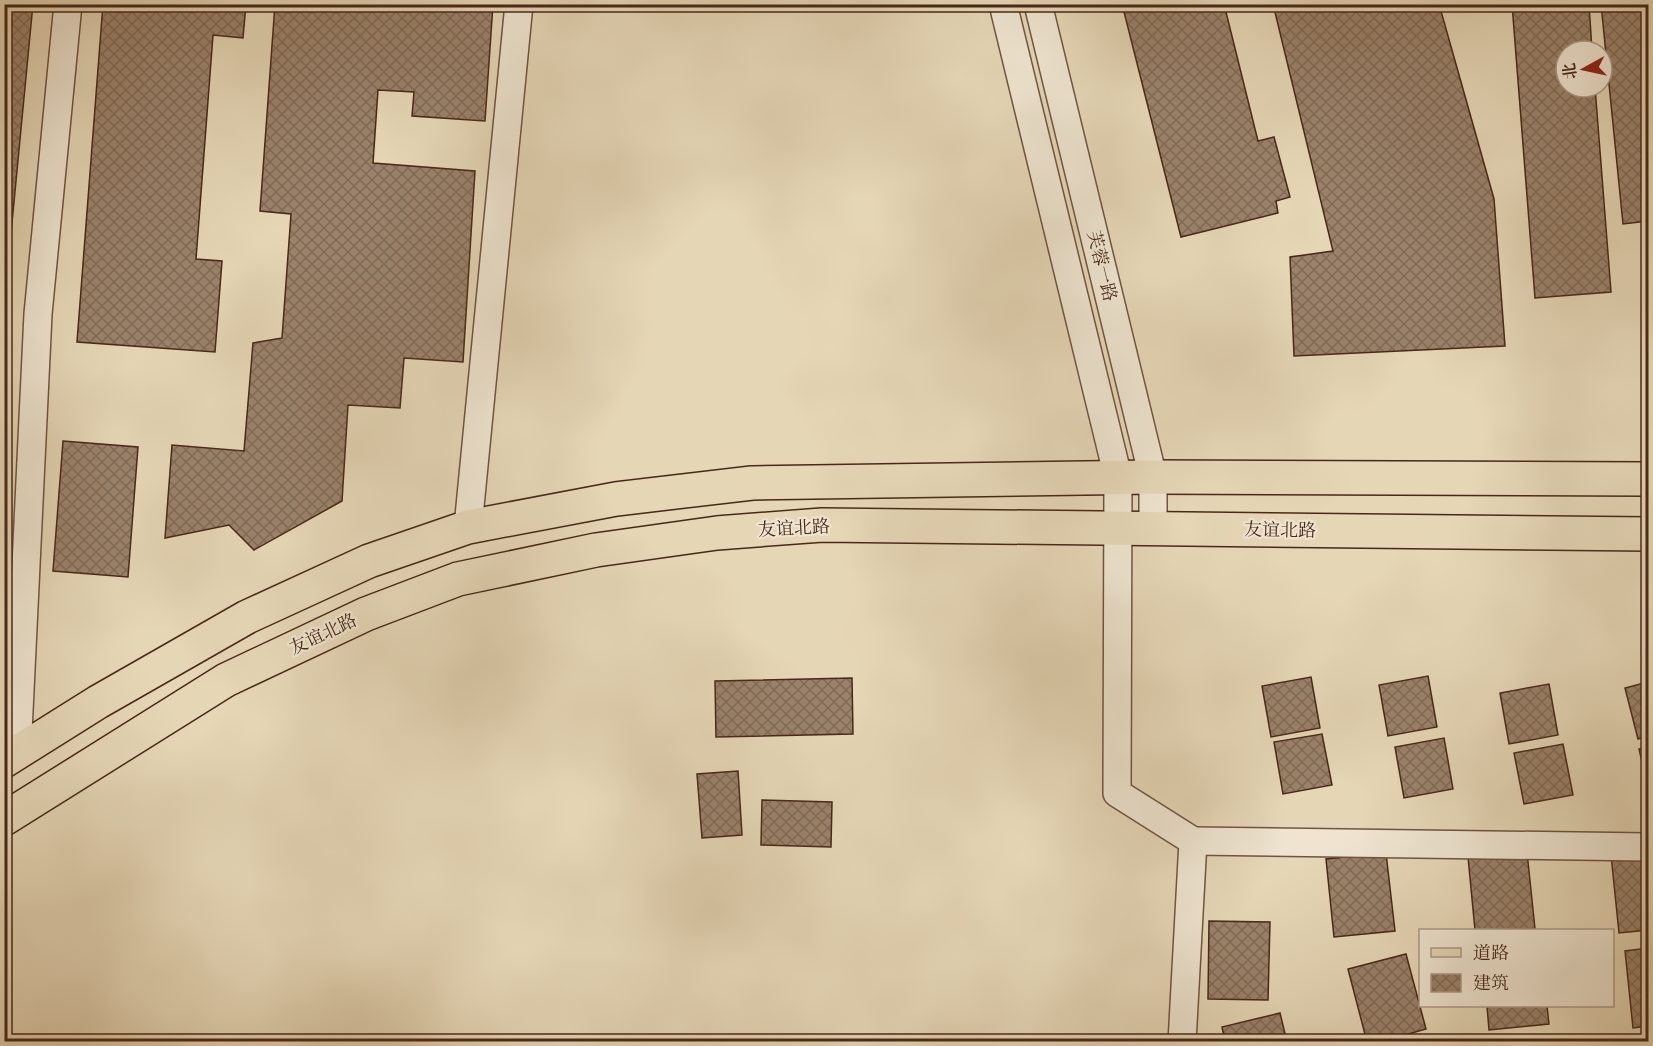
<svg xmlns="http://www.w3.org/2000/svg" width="1653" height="1046" font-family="'Libre Bodoni','Noto Serif SC',serif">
<defs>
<pattern id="building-cross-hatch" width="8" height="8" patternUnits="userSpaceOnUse" patternTransform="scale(1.5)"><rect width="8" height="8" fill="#9a826b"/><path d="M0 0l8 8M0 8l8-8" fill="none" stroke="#806a57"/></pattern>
</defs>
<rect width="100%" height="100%" fill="#e5d6b6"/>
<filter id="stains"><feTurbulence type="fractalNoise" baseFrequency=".00333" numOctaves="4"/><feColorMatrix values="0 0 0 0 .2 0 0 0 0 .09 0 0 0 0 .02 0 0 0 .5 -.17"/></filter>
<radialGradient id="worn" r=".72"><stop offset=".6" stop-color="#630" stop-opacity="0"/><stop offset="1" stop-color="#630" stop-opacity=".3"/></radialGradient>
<g fill="url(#building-cross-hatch)" stroke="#492819" stroke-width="1.5">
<path d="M 4,4 L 33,4 L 9,254 L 4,253 Z"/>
<path d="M 103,4 L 246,4 L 243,38 L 213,35 L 196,259 L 222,261 L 215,352 L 77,342 Z"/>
<path d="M 275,4 L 493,4 L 485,121 L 412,116 L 414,92 L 378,90 L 373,163 L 475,171 L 463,362 L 404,358 L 400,408 L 348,405 L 342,501 L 254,550 L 229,525 L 165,538 L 172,445 L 244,451 L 253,343 L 282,338 L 291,214 L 260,211 Z"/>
<path d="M 1122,4 L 1224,4 L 1258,141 L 1274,137 L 1290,197 L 1276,201 L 1278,213 L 1181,237 Z"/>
<path d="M 1273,4 L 1439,4 L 1494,199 L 1505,346 L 1294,356 L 1290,257 L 1333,251 Z"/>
<path d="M 1512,4 L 1589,4 L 1592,51 L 1566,51 L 1566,87 L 1595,87 L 1611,292 L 1535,298 Z"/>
<path d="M 1601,4 L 1648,4 L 1648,221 L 1623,224 Z"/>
<path d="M 63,441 L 138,447 L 128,577 L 53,571 Z"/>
<path d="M 1428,676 L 1437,727 L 1388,736 L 1379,685 Z"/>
<path d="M 1311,677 L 1320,728 L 1271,737 L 1262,686 Z"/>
<path d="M 852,678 L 853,734 L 716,737 L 715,681 Z"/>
<path d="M 1648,682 L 1648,736 L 1638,739 L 1625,688 Z"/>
<path d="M 1549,684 L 1558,735 L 1509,744 L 1500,693 Z"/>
<path d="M 1322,734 L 1332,785 L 1283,794 L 1274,742 Z"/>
<path d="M 1444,738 L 1453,789 L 1404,798 L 1395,747 Z"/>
<path d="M 1563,744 L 1573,795 L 1524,804 L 1514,753 Z"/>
<path d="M 1648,747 L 1648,788 L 1639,749 Z"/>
<path d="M 738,771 L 742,835 L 702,838 L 697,774 Z"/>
<path d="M 762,800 L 832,802 L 831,847 L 761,845 Z"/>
<path d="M 1648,851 L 1648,930 L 1619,933 L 1611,855 Z"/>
<path d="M 1527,852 L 1535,929 L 1475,930 L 1468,857 Z"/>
<path d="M 1386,853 L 1395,931 L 1334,937 L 1326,859 Z"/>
<path d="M 1209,921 L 1270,922 L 1268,1000 L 1208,999 Z"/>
<path d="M 1648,948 L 1648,1026 L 1633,1028 L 1625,951 Z"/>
<path d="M 1406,954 L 1426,1029 L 1380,1042 L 1367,1042 L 1348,969 Z"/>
<path d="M 1487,1006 L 1547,1006 L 1549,1024 L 1489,1030 Z"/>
<path d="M 1280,1013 L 1287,1042 L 1225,1042 L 1222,1027 Z"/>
</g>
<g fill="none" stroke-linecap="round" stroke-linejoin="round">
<defs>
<g id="minor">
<path d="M 1003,4 L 1118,477 L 1117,793 L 1193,841 L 1182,1042"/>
<path d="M 1038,4 L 1153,477 L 1153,529"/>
<path d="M 468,527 L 519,4"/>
<path d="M 17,753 L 38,314 L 68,4"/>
<path d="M 1193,841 L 1648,847"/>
</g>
<g id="major">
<path d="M 4,761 L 98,702 L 247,617 L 369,561 L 468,527 L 616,499 L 752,483 L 1153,477 L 1648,479"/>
<path d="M 4,819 L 226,680 L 366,614 L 458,579 L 596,550 L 717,533 L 822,525 L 1648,534"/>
</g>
</defs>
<use href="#minor" stroke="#705440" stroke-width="30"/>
<use href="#major" stroke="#492819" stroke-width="36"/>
<use href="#minor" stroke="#eee4d0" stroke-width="27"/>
<use href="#major" stroke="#e5d6b6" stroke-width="33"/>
</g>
<g text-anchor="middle" stroke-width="4.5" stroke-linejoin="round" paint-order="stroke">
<g font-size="18" fill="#492819" stroke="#eee4d0">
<text transform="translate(1102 266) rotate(76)" y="6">芙蓉一路</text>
<text transform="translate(794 528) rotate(-3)" y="6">友谊北路</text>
<text transform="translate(1280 530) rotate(1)" y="6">友谊北路</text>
<text transform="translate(323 634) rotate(-25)" y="6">友谊北路</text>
</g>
</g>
<rect width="1653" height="1046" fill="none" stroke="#e5d6b6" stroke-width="24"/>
<rect x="6" y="6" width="1641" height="1034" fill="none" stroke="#492819" stroke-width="3"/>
<rect x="12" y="12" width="1629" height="1022" fill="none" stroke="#492819" stroke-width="1.5"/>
<rect x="1419" y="929" width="195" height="78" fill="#eee4d0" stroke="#ac9987" stroke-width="1.5"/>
<rect x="1431" y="948" width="30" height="9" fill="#e5d6b6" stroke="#ac9987" stroke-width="1.5"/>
<text x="1473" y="959" font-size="18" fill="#492819">道路</text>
<rect x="1431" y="974" width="30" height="18" fill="url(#building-cross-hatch)" stroke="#ac9987" stroke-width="1.5"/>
<text x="1473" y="989" font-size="18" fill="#492819">建筑</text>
<g transform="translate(1584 69) rotate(262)"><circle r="28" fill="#eee4d0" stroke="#ac9987" stroke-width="1.5"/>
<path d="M0-4.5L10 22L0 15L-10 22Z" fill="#8f2418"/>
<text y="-9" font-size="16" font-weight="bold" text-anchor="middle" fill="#492819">北</text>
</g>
<rect width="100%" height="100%" filter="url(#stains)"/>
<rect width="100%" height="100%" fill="url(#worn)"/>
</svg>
